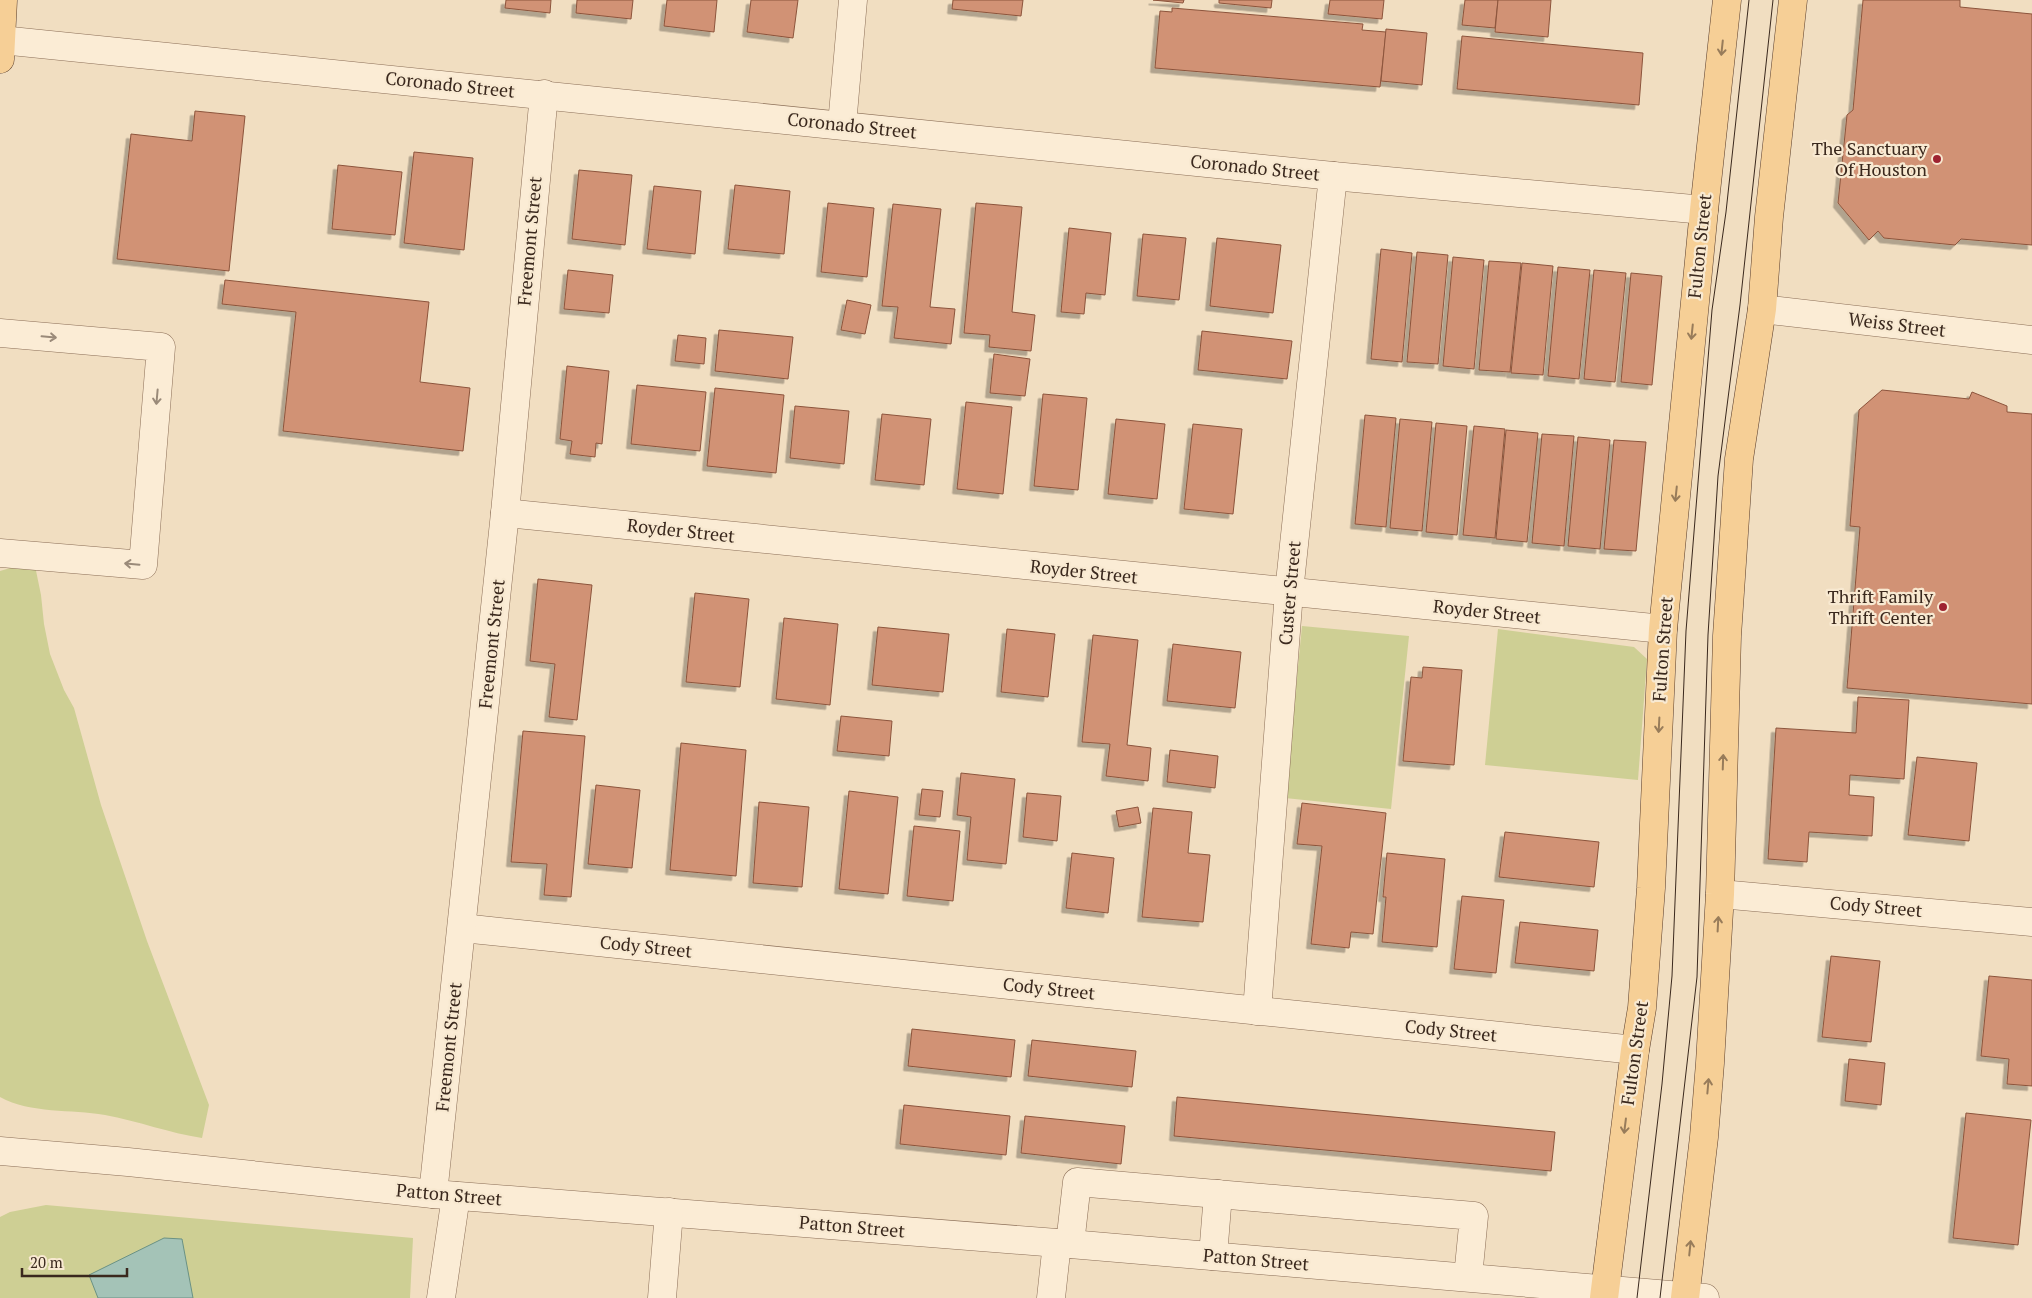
<svg xmlns="http://www.w3.org/2000/svg" width="2032" height="1298" font-family="'PT Serif',serif">
<defs>
<filter id="shadow"><feDropShadow dx="-4.5" dy="4.5" stdDeviation="0" flood-color="#0004"/></filter>
</defs>
<rect width="100%" height="100%" fill="#f1dec1"/>
<g fill="#cecf94">
<path d="M 34,561 L 41,595 L 44,624 L 50,654 L 64,690 L 74,708 L 101,805 L 147,941 L 209,1105 L 202,1138 C 169,1133 138,1121 105,1115 C 71,1109 31,1114 0,1097 L 0,571 Z"/>
<path d="M 1302,626 L 1409,636 L 1391,809 L 1285,798 Z"/>
<path d="M 1498,629 L 1634,647 L 1647,659 L 1638,780 L 1485,765 Z"/>
<path d="M 46,1205 L 413,1238 L 410,1298 L 0,1298 L 0,1217 L 10,1212 Z"/>
</g>
<path fill="#a4c3b7" stroke="#6a9184" d="M 164,1238 L 182,1239 L 193,1298 L 98,1298 L 89,1275 Z"/>
<g fill="#d19274" stroke="#8c543c" filter="url(#shadow)">
<path d="M 506,0 L 551,0 L 550,13 L 505,8 Z"/>
<path d="M 577,0 L 633,0 L 631,19 L 576,13 Z"/>
<path d="M 667,0 L 717,0 L 714,32 L 664,26 Z"/>
<path d="M 751,0 L 798,0 L 793,38 L 747,32 Z"/>
<path d="M 953,0 L 1023,0 L 1021,16 L 952,9 Z"/>
<path d="M 1153,0 L 1184,0 L 1183,3 Z"/>
<path d="M 1219,0 L 1272,0 L 1271,8 L 1219,3 Z"/>
<path d="M 1330,0 L 1384,0 L 1382,19 L 1328,14 Z"/>
<path d="M 1465,0 L 1498,0 L 1495,28 L 1462,25 Z"/>
<path d="M 1498,0 L 1551,0 L 1548,37 L 1495,32 Z"/>
<path d="M 1863,0 L 1960,0 L 1960,7 L 2032,14 L 2032,245 L 1961,239 L 1955,245 L 1884,238 L 1878,231 L 1869,240 L 1838,203 L 1847,115 L 1853,110 Z"/>
<path d="M 1172,8 L 1363,24 L 1362,30 L 1386,32 L 1380,87 L 1155,68 L 1160,11 L 1172,12 Z"/>
<path d="M 1386,29 L 1427,33 L 1422,85 L 1381,81 Z"/>
<path d="M 1462,36 L 1643,53 L 1639,105 L 1457,89 Z"/>
<path d="M 195,111 L 245,116 L 229,271 L 117,259 L 131,134 L 192,141 Z"/>
<path d="M 414,152 L 473,158 L 464,250 L 404,243 Z"/>
<path d="M 338,165 L 402,172 L 395,235 L 332,229 Z"/>
<path d="M 579,170 L 632,175 L 625,245 L 572,239 Z"/>
<path d="M 735,185 L 790,191 L 784,254 L 728,249 Z"/>
<path d="M 654,186 L 701,191 L 695,254 L 647,249 Z"/>
<path d="M 828,203 L 874,208 L 867,277 L 821,272 Z"/>
<path d="M 976,203 L 1022,207 L 1012,312 L 1035,315 L 1031,351 L 989,347 L 990,335 L 964,333 Z"/>
<path d="M 893,204 L 941,209 L 930,307 L 955,309 L 951,344 L 894,338 L 898,307 L 882,306 Z"/>
<path d="M 1069,228 L 1111,233 L 1105,295 L 1086,293 L 1084,314 L 1061,312 Z"/>
<path d="M 1143,234 L 1186,238 L 1179,300 L 1137,296 Z"/>
<path d="M 1217,238 L 1281,245 L 1273,313 L 1210,306 Z"/>
<path d="M 1381,249 L 1412,253 L 1402,362 L 1371,359 Z"/>
<path d="M 1417,252 L 1448,255 L 1438,364 L 1407,362 Z"/>
<path d="M 1453,257 L 1484,260 L 1474,369 L 1443,366 Z"/>
<path d="M 1489,261 L 1521,263 L 1510,372 L 1479,370 Z"/>
<path d="M 1522,263 L 1553,266 L 1543,375 L 1511,373 Z"/>
<path d="M 1558,267 L 1590,270 L 1579,379 L 1548,376 Z"/>
<path d="M 568,270 L 613,275 L 609,313 L 564,309 Z"/>
<path d="M 1594,270 L 1626,273 L 1615,382 L 1584,379 Z"/>
<path d="M 1631,273 L 1662,276 L 1652,385 L 1621,382 Z"/>
<path d="M 225,280 L 429,302 L 420,382 L 470,388 L 463,451 L 283,431 L 296,312 L 222,304 Z"/>
<path d="M 847,300 L 871,305 L 865,334 L 841,330 Z"/>
<path d="M 719,330 L 793,337 L 788,379 L 715,371 Z"/>
<path d="M 1202,331 L 1292,341 L 1287,379 L 1198,370 Z"/>
<path d="M 678,335 L 706,338 L 704,364 L 675,361 Z"/>
<path d="M 994,354 L 1030,359 L 1025,396 L 990,393 Z"/>
<path d="M 567,366 L 609,371 L 602,444 L 596,443 L 595,457 L 570,454 L 572,441 L 560,439 Z"/>
<path d="M 637,385 L 706,392 L 700,451 L 631,444 Z"/>
<path d="M 715,388 L 784,395 L 776,473 L 707,466 Z"/>
<path d="M 1882,390 L 1969,399 L 1972,392 L 2007,406 L 2007,412 L 2032,414 L 2032,704 L 1847,688 L 1860,527 L 1850,526 L 1859,410 Z"/>
<path d="M 1043,394 L 1087,398 L 1078,490 L 1034,486 Z"/>
<path d="M 966,402 L 1012,407 L 1003,494 L 957,489 Z"/>
<path d="M 795,406 L 849,411 L 844,464 L 790,458 Z"/>
<path d="M 882,414 L 931,419 L 924,485 L 875,480 Z"/>
<path d="M 1365,415 L 1396,418 L 1386,527 L 1355,524 Z"/>
<path d="M 1116,419 L 1165,424 L 1157,499 L 1108,494 Z"/>
<path d="M 1400,419 L 1432,422 L 1422,531 L 1390,528 Z"/>
<path d="M 1436,423 L 1467,426 L 1457,535 L 1426,532 Z"/>
<path d="M 1193,424 L 1242,429 L 1233,514 L 1184,509 Z"/>
<path d="M 1474,426 L 1505,429 L 1495,538 L 1463,535 Z"/>
<path d="M 1506,430 L 1538,433 L 1527,542 L 1496,539 Z"/>
<path d="M 1542,434 L 1574,436 L 1564,546 L 1532,543 Z"/>
<path d="M 1578,437 L 1610,440 L 1600,549 L 1568,546 Z"/>
<path d="M 1614,440 L 1646,442 L 1636,551 L 1604,549 Z"/>
<path d="M 538,579 L 592,585 L 577,720 L 549,717 L 555,664 L 530,661 Z"/>
<path d="M 695,593 L 749,599 L 740,687 L 686,682 Z"/>
<path d="M 784,618 L 838,624 L 830,705 L 776,699 Z"/>
<path d="M 878,627 L 949,634 L 943,692 L 872,685 Z"/>
<path d="M 1007,629 L 1055,634 L 1048,697 L 1001,692 Z"/>
<path d="M 1093,635 L 1138,640 L 1127,745 L 1151,748 L 1148,781 L 1106,776 L 1110,744 L 1082,742 Z"/>
<path d="M 1173,644 L 1241,652 L 1235,708 L 1167,701 Z"/>
<path d="M 1423,667 L 1462,670 L 1454,765 L 1403,761 L 1411,677 L 1422,678 Z"/>
<path d="M 1858,697 L 1909,700 L 1904,779 L 1850,775 L 1849,795 L 1874,797 L 1872,836 L 1809,832 L 1807,862 L 1768,859 L 1776,728 L 1856,733 Z"/>
<path d="M 841,716 L 892,721 L 889,756 L 837,751 Z"/>
<path d="M 523,731 L 585,736 L 571,897 L 544,895 L 547,864 L 511,862 Z"/>
<path d="M 681,743 L 746,750 L 736,876 L 670,870 Z"/>
<path d="M 1170,750 L 1218,756 L 1215,788 L 1167,782 Z"/>
<path d="M 1917,757 L 1977,763 L 1969,841 L 1908,835 Z"/>
<path d="M 961,773 L 1015,779 L 1006,864 L 967,860 L 971,817 L 957,815 Z"/>
<path d="M 596,785 L 640,790 L 632,868 L 588,864 Z"/>
<path d="M 922,789 L 943,791 L 940,817 L 919,815 Z"/>
<path d="M 849,791 L 898,797 L 888,894 L 839,889 Z"/>
<path d="M 1027,793 L 1061,796 L 1057,841 L 1023,837 Z"/>
<path d="M 759,802 L 809,807 L 802,887 L 753,883 Z"/>
<path d="M 1302,803 L 1386,813 L 1373,934 L 1351,932 L 1349,948 L 1311,944 L 1322,846 L 1297,844 Z"/>
<path d="M 1138,807 L 1141,823 L 1119,827 L 1116,811 Z"/>
<path d="M 1153,808 L 1192,812 L 1188,853 L 1210,855 L 1203,922 L 1142,917 Z"/>
<path d="M 914,826 L 960,831 L 953,901 L 907,896 Z"/>
<path d="M 1505,832 L 1599,842 L 1594,887 L 1499,877 Z"/>
<path d="M 1072,853 L 1114,858 L 1108,913 L 1066,908 Z"/>
<path d="M 1387,853 L 1445,859 L 1437,947 L 1382,942 L 1386,897 L 1383,897 Z"/>
<path d="M 1462,896 L 1504,900 L 1496,973 L 1454,969 Z"/>
<path d="M 1520,922 L 1598,930 L 1594,971 L 1515,963 Z"/>
<path d="M 1831,956 L 1880,961 L 1871,1042 L 1822,1037 Z"/>
<path d="M 1989,976 L 2032,980 L 2032,1086 L 2007,1084 L 2009,1059 L 1981,1056 Z"/>
<path d="M 912,1029 L 1015,1040 L 1011,1077 L 908,1066 Z"/>
<path d="M 1032,1040 L 1136,1051 L 1132,1087 L 1028,1076 Z"/>
<path d="M 1849,1059 L 1885,1063 L 1881,1105 L 1845,1101 Z"/>
<path d="M 1177,1097 L 1555,1132 L 1551,1171 L 1174,1136 Z"/>
<path d="M 904,1105 L 1010,1116 L 1006,1155 L 900,1144 Z"/>
<path d="M 1966,1113 L 2031,1120 L 2018,1245 L 1953,1238 Z"/>
<path d="M 1025,1116 L 1125,1126 L 1121,1164 L 1021,1153 Z"/>
</g>
<g fill="none" stroke-linecap="round" stroke-linejoin="round">
<defs>
<g id="minor">
<path d="M 1,40 L 1333,176 L 1704,210"/>
<path d="M 842,125 L 853,0"/>
<path d="M 1762,309 L 2032,340"/>
<path d="M 0,333 L 161,347 L 143,565 L 0,553"/>
<path d="M 505,513 L 1663,629"/>
<path d="M 1720,894 L 2032,922"/>
<path d="M 462,928 L 1635,1050"/>
<path d="M 1257,1011 L 1289,592 L 1333,176"/>
<path d="M 0,1151 L 128,1162 L 433,1194 L 1070,1244 L 1705,1298"/>
<path d="M 433,1194 L 505,513 L 544,94"/>
<path d="M 1070,1244 L 1077,1182 L 1474,1216 L 1468,1277"/>
<path d="M 1213,1256 L 1218,1194"/>
<path d="M 441,1298 L 456,1196"/>
<path d="M 662,1298 L 669,1212"/>
<path d="M 1051,1298 L 1057,1243"/>
</g>
<g id="major">
<path d="M 0,59 L 3,0"/>
<path d="M 1604,1298 L 1635,1050 L 1642,1008 L 1651,888 L 1663,629 L 1704,210 L 1727,0"/>
<path d="M 1685,1298 L 1704,1137 L 1710,1063 L 1720,894 L 1727,636 L 1739,459 L 1762,309 L 1769,217 L 1793,0"/>
</g>
</defs>
<use href="#minor" stroke="#8b6e57" stroke-width="29"/>
<use href="#major" stroke="#593d2c" stroke-width="29"/>
<use href="#minor" stroke="#fbecd5" stroke-width="28"/>
<use href="#major" stroke="#f6cf96" stroke-width="28"/>
<g stroke="#3a281d" stroke-width="1">
<path d="M 1637,1298 L 1662,1084 L 1672,976 L 1686,631 L 1712,310 L 1726,212 L 1749,0"/>
<path d="M 1660,1298 L 1697,977 L 1708,635 L 1718,476 L 1740,305 L 1773,0"/>
</g>
</g>
<defs><path id="oneway-shaft" d="M-6 0H5M1.5-3L5.5 0L1.5 3" fill="none" stroke-width="1.6" stroke-linecap="round" stroke-linejoin="round" transform="scale(1.25)"/></defs>
<g stroke="#987c5a">
<use href="#oneway-shaft" transform="translate(1722 48) rotate(96)"/>
<use href="#oneway-shaft" transform="translate(1692 332) rotate(96)"/>
<use href="#oneway-shaft" transform="translate(1676 494) rotate(96)"/>
<use href="#oneway-shaft" transform="translate(1659 725) rotate(93)"/>
<use href="#oneway-shaft" transform="translate(1723 762) rotate(-88)"/>
<use href="#oneway-shaft" transform="translate(1718 924) rotate(-87)"/>
<use href="#oneway-shaft" transform="translate(1708 1086) rotate(-85)"/>
<use href="#oneway-shaft" transform="translate(1625 1126) rotate(97)"/>
<use href="#oneway-shaft" transform="translate(1690 1248) rotate(-84)"/>
</g>
<g stroke="#9a8a79">
<use href="#oneway-shaft" transform="translate(49 337) rotate(5)"/>
<use href="#oneway-shaft" transform="translate(157 397) rotate(95)"/>
<use href="#oneway-shaft" transform="translate(132 564) rotate(-175)"/>
</g>
<g fill="#9e2330" stroke="#f8e9d1" stroke-width="2">
<circle cx="1937" cy="159" r="5"/>
<circle cx="1943" cy="607" r="5"/>
</g>
<g text-anchor="middle" stroke-width="4.5" stroke-linejoin="round" paint-order="stroke">
<g font-size="18" fill="#3a281d" stroke="#f8e9d1">
<text transform="translate(450 85) rotate(6)" y="6">Coronado Street</text>
<text transform="translate(852 126) rotate(6)" y="6">Coronado Street</text>
<text transform="translate(1255 168) rotate(6)" y="6">Coronado Street</text>
<text transform="translate(530 241) rotate(-85)" y="6">Freemont Street</text>
<text transform="translate(1700 246) rotate(-84)" y="6">Fulton Street</text>
<text transform="translate(1897 325) rotate(7)" y="6">Weiss Street</text>
<text transform="translate(681 531) rotate(6)" y="6">Royder Street</text>
<text transform="translate(1084 572) rotate(6)" y="6">Royder Street</text>
<text transform="translate(1290 593) rotate(-85)" y="6">Custer Street</text>
<text transform="translate(1487 612) rotate(6)" y="6">Royder Street</text>
<text transform="translate(492 644) rotate(-84)" y="6">Freemont Street</text>
<text transform="translate(1663 649) rotate(-86)" y="6">Fulton Street</text>
<text transform="translate(1876 907) rotate(5)" y="6">Cody Street</text>
<text transform="translate(646 947) rotate(6)" y="6">Cody Street</text>
<text transform="translate(1049 989) rotate(6)" y="6">Cody Street</text>
<text transform="translate(1451 1031) rotate(6)" y="6">Cody Street</text>
<text transform="translate(449 1047) rotate(-84)" y="6">Freemont Street</text>
<text transform="translate(1635 1053) rotate(-82)" y="6">Fulton Street</text>
<text transform="translate(449 1195) rotate(5)" y="6">Patton Street</text>
<text transform="translate(852 1227) rotate(5)" y="6">Patton Street</text>
<text transform="translate(1256 1260) rotate(5)" y="6">Patton Street</text>
</g>
<g font-size="18" fill="#3a281d" stroke="#f8e9d1" text-anchor="end">
<text x="1927" y="155">The Sanctuary<tspan x="1927" dy="21">Of Houston</tspan></text>
<text x="1933" y="603">Thrift Family<tspan x="1933" dy="21">Thrift Center</tspan></text>
</g>
</g>
<path d="M22 1268v8h105v-8" fill="none" stroke="#3a281d" stroke-width="2.5"/>
<text x="30" y="1268" font-size="15" fill="#3a281d" stroke="#f8e9d1" stroke-width="4" paint-order="stroke">20 m</text>
</svg>
